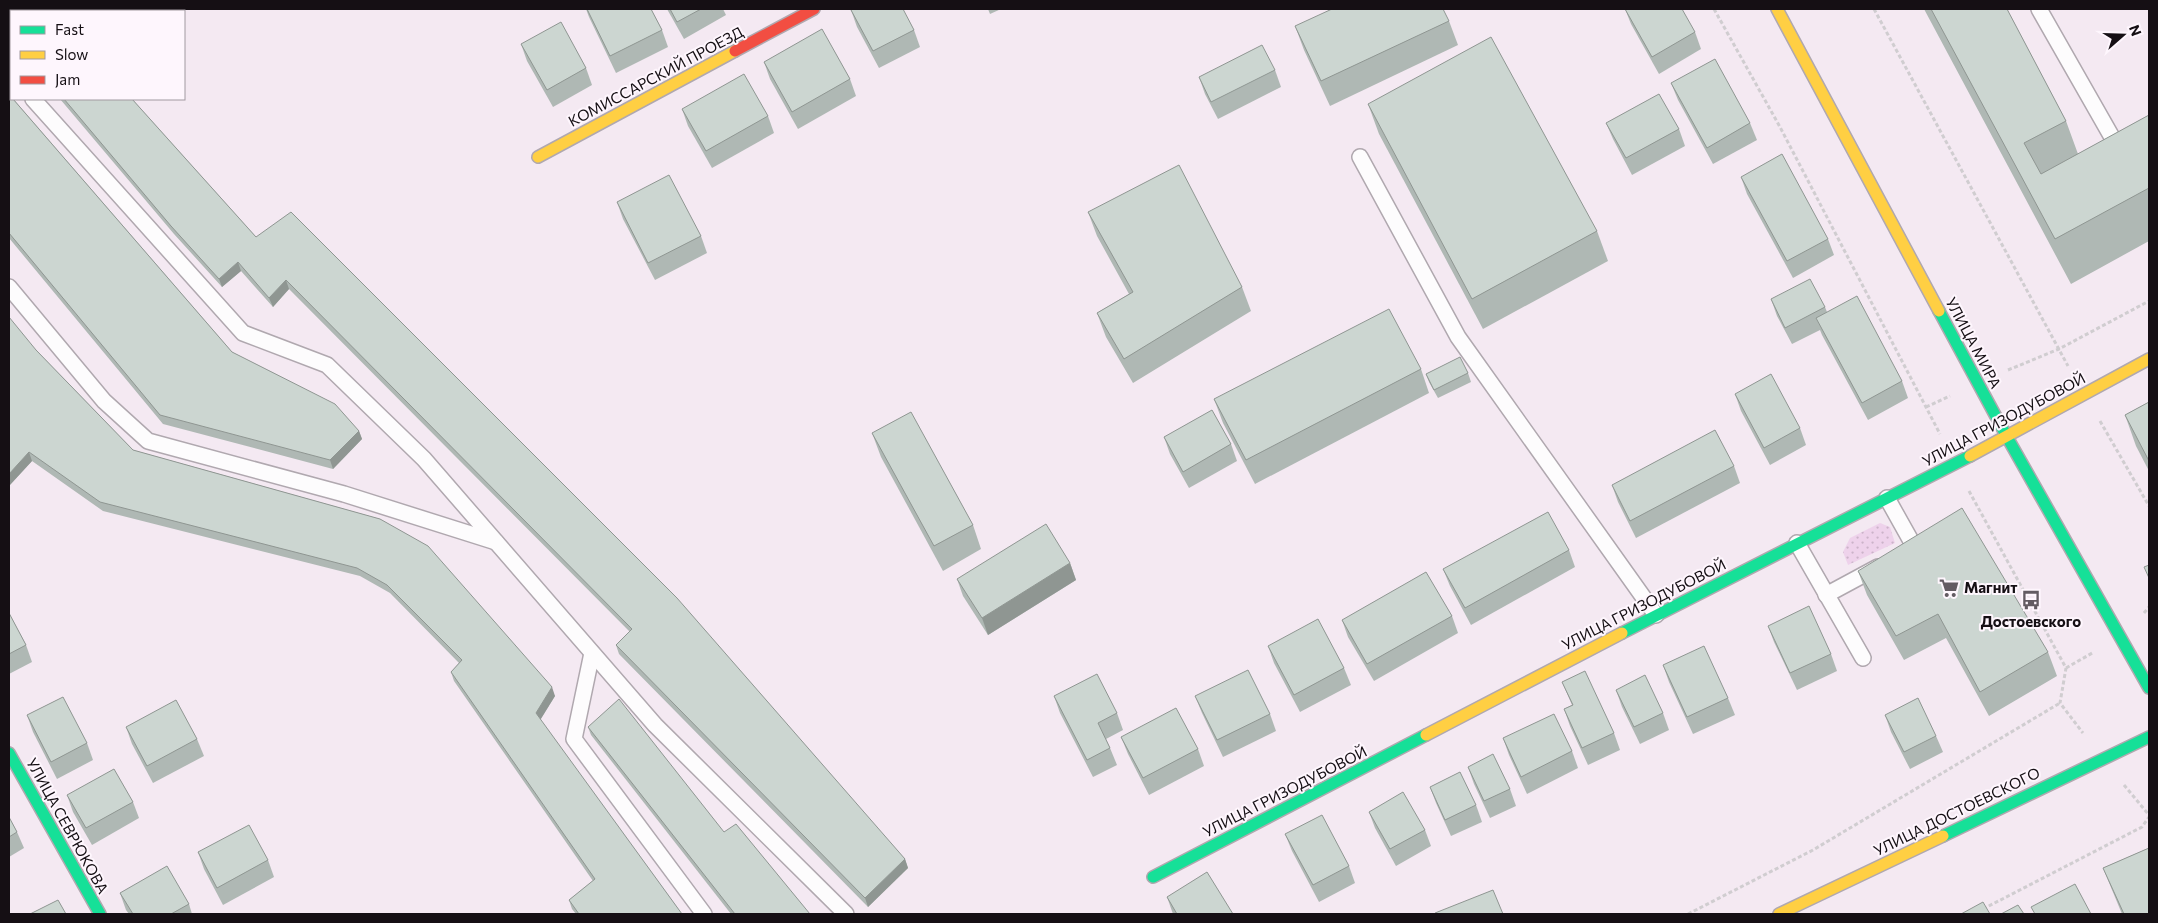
<svg xmlns="http://www.w3.org/2000/svg" width="2158" height="923" font-family="Commissioner,sans-serif">
<defs>
<pattern id="grass-dots" width="8" height="8" patternUnits="userSpaceOnUse" patternTransform="scale(1.25)"><rect width="8" height="8" fill="#eed2eb"/><path d="M2 2h.1M6 6h.1" fill="none" stroke="#cbb3c9" stroke-width="1.8" stroke-linecap="round"/></pattern>
</defs>
<rect width="100%" height="100%" fill="#f4e9f2"/>
<path fill="url(#grass-dots)" d="M 1880,523 L 1890,527 L 1895,543 L 1848,565 L 1843,552 L 1850,538 Z"/>
<g fill="none" stroke-linecap="round" stroke-linejoin="round">
<defs>
<g id="lane">
<path d="M 2039,9 L 2117,146 L 2149,130"/>
<path d="M 9,71 L 11,74"/>
<path d="M 33,99 L 243,333 L 327,365 L 424,459 L 655,725 L 846,914"/>
<path d="M 1360,157 L 1458,337 L 1656,615"/>
<path d="M 9,287 L 104,401 L 148,441 L 344,494 L 496,542"/>
<path d="M 1887,498 L 1915,548"/>
<path d="M 1797,543 L 1863,658"/>
<path d="M 1826,595 L 1878,567"/>
<path d="M 592,653 L 574,739 L 704,914"/>
</g>
<g id="fast">
<path d="M 1939,311 L 2007,437 L 2149,688"/>
<path d="M 1622,633 L 1970,456"/>
<path d="M 9,753 L 100,914"/>
<path d="M 1943,836 L 2149,737"/>
<path d="M 1153,877 L 1426,735"/>
</g>
<g id="slow">
<path d="M 1777,9 L 1939,311"/>
<path d="M 538,157 L 735,51"/>
<path d="M 1970,456 L 2149,359"/>
<path d="M 1426,735 L 1622,633"/>
<path d="M 1779,914 L 1943,836"/>
</g>
<path id="jam" d="M 735,51 L 814,9"/>
</defs>
<use href="#lane" stroke="#b0a8af" stroke-width="18"/>
<use href="#fast" stroke="#b0a8af" stroke-width="14"/>
<use href="#slow" stroke="#b0a8af" stroke-width="14"/>
<use href="#jam" stroke="#b0a8af" stroke-width="14"/>
<g stroke="#d0cdd0" stroke-width="3" stroke-dasharray="4 2.5" stroke-linecap="butt">
<path d="M 1714,9 L 1780,127 L 1940,434"/>
<path d="M 1874,9 L 2068,366"/>
<path d="M 2008,370 L 2059,349 L 2149,301"/>
<path d="M 1926,407 L 1950,396"/>
<path d="M 2100,421 L 2149,506"/>
<path d="M 1969,491 L 2066,668 L 2060,703 L 2083,733"/>
<path d="M 2144,613 L 2149,607"/>
<path d="M 2066,668 L 2094,652"/>
<path d="M 2124,785 L 2149,815"/>
<path d="M 1983,909 L 2142,827 L 2149,817"/>
<path d="M 1688,914 L 1813,850 L 2060,703"/>
</g>
<use href="#lane" stroke="#fdfcfd" stroke-width="15"/>
<use href="#fast" stroke="#16e098" stroke-width="11"/>
<use href="#slow" stroke="#ffcf43" stroke-width="11"/>
<use href="#jam" stroke="#f24e42" stroke-width="11"/>
</g>
<g fill="#afb8b4">
<path d="M 9,9 L 11,11 L 11,40 L 9,37 Z"/>
<path d="M 586,9 L 651,9 L 662,30 L 668,47 L 616,73 L 589,17 Z"/>
<path d="M 667,9 L 723,9 L 726,15 L 684,39 Z"/>
<path d="M 988,9 L 1001,9 L 990,14 Z"/>
<path d="M 1625,9 L 1695,32 L 1701,49 L 1659,74 L 1631,24 Z"/>
<path d="M 1924,9 L 2007,9 L 2066,121 L 2078,154 L 2149,115 L 2149,241 L 2071,284 Z"/>
<path d="M 851,10 L 914,30 L 920,47 L 879,68 L 857,27 Z"/>
<path d="M 1449,21 L 1458,45 L 1330,106 L 1304,50 L 1295,26 Z"/>
<path d="M 521,44 L 586,68 L 592,85 L 553,107 L 527,61 Z"/>
<path d="M 764,62 L 850,79 L 856,96 L 798,129 L 770,79 Z"/>
<path d="M 1275,70 L 1281,87 L 1218,119 L 1205,94 L 1199,77 Z"/>
<path d="M 1671,83 L 1750,123 L 1757,140 L 1713,164 L 1678,100 Z"/>
<path d="M 9,94 L 232,352 L 359,431 L 362,439 L 333,469 L 163,424 L 9,238 Z"/>
<path d="M 60,99 L 132,99 L 256,237 L 905,859 L 908,868 L 868,907 L 619,654 L 616,645 L 630,632 L 289,289 L 273,307 L 241,271 L 222,287 L 174,234 Z"/>
<path d="M 1368,104 L 1597,231 L 1608,261 L 1483,329 L 1379,134 Z"/>
<path d="M 682,109 L 768,116 L 774,133 L 712,168 L 688,126 Z"/>
<path d="M 1606,123 L 1679,129 L 1685,146 L 1632,175 L 1613,139 Z"/>
<path d="M 1741,177 L 1828,239 L 1834,255 L 1793,278 L 1747,194 Z"/>
<path d="M 617,202 L 701,236 L 707,253 L 655,280 L 623,219 Z"/>
<path d="M 1088,212 L 1242,287 L 1251,311 L 1133,383 L 1106,337 L 1097,313 L 1129,294 L 1097,236 Z"/>
<path d="M 1771,299 L 1825,307 L 1827,312 L 1902,381 L 1908,398 L 1868,420 L 1822,335 L 1820,330 L 1792,344 L 1777,316 Z"/>
<path d="M 36,350 L 133,450 L 380,519 L 555,696 L 540,720 L 682,914 L 576,914 L 572,909 L 569,900 L 593,881 L 454,681 L 451,672 L 459,663 L 390,593 L 360,576 L 103,511 L 32,461 L 9,486 Z"/>
<path d="M 1421,369 L 1429,393 L 1255,484 L 1223,423 L 1214,399 Z"/>
<path d="M 1468,373 L 1471,382 L 1438,398 L 1429,382 L 1426,374 Z"/>
<path d="M 1735,394 L 1800,428 L 1806,445 L 1770,465 L 1741,411 Z"/>
<path d="M 2149,402 L 2149,471 L 2136,446 L 2125,415 Z"/>
<path d="M 872,433 L 973,525 L 981,549 L 943,571 L 881,457 Z"/>
<path d="M 1164,437 L 1231,444 L 1237,461 L 1189,488 L 1170,454 Z"/>
<path d="M 1734,466 L 1740,483 L 1636,538 L 1618,502 L 1612,485 Z"/>
<path d="M 1569,550 L 1575,567 L 1471,625 L 1450,586 L 1443,569 Z"/>
<path d="M 1070,563 L 1076,580 L 988,635 L 963,596 L 957,579 Z"/>
<path d="M 1858,571 L 2048,652 L 2057,676 L 1989,716 L 1946,638 L 1904,660 L 1867,595 Z"/>
<path d="M 9,613 L 26,645 L 32,662 L 9,674 Z"/>
<path d="M 1452,616 L 1458,633 L 1374,681 L 1348,637 L 1342,620 Z"/>
<path d="M 1768,626 L 1831,654 L 1837,671 L 1797,690 L 1774,642 Z"/>
<path d="M 1268,646 L 1344,668 L 1351,685 L 1300,712 L 1274,663 Z"/>
<path d="M 1663,665 L 1728,698 L 1735,715 L 1693,734 L 1669,682 Z"/>
<path d="M 1562,682 L 1614,733 L 1620,750 L 1588,765 L 1570,726 L 1564,709 L 1572,705 Z"/>
<path d="M 1616,690 L 1663,713 L 1669,730 L 1640,744 L 1622,707 Z"/>
<path d="M 1054,696 L 1117,713 L 1123,730 L 1106,739 L 1110,748 L 1117,765 L 1093,777 L 1060,713 Z"/>
<path d="M 1195,696 L 1270,714 L 1276,731 L 1223,757 L 1202,713 Z"/>
<path d="M 27,715 L 87,743 L 93,760 L 57,779 L 33,732 Z"/>
<path d="M 1885,715 L 1936,736 L 1943,752 L 1910,769 L 1891,732 Z"/>
<path d="M 126,727 L 197,739 L 204,756 L 153,783 L 132,744 Z"/>
<path d="M 588,727 L 724,832 L 810,914 L 731,914 L 591,735 Z"/>
<path d="M 1121,737 L 1198,749 L 1204,766 L 1149,795 L 1128,754 Z"/>
<path d="M 1503,738 L 1572,751 L 1578,768 L 1527,794 L 1509,755 Z"/>
<path d="M 1468,767 L 1510,789 L 1516,806 L 1490,818 L 1474,784 Z"/>
<path d="M 1430,787 L 1476,805 L 1482,822 L 1451,836 L 1436,803 Z"/>
<path d="M 67,795 L 133,802 L 139,818 L 92,845 L 73,812 Z"/>
<path d="M 1369,812 L 1425,830 L 1431,846 L 1396,866 L 1375,828 Z"/>
<path d="M 9,817 L 17,832 L 24,848 L 9,857 Z"/>
<path d="M 1285,834 L 1349,866 L 1355,883 L 1319,902 L 1292,851 Z"/>
<path d="M 2149,848 L 2149,914 L 2122,914 L 2110,885 L 2103,868 Z"/>
<path d="M 198,852 L 268,860 L 274,877 L 223,905 L 204,869 Z"/>
<path d="M 120,893 L 189,904 L 192,914 L 129,914 L 126,910 Z"/>
<path d="M 1167,897 L 1233,914 L 1173,914 Z"/>
</g>
<g fill="#8f9692">
<path d="M 238,262 L 241,271 L 222,287 L 219,279 Z"/>
<path d="M 286,280 L 289,289 L 273,307 L 269,298 Z"/>
<path d="M 359,431 L 362,439 L 333,469 L 330,460 Z"/>
<path d="M 29,452 L 32,461 L 9,486 L 9,474 Z"/>
<path d="M 1070,563 L 1076,580 L 988,635 L 982,618 Z"/>
<path d="M 552,687 L 555,696 L 539,722 L 536,713 Z"/>
<path d="M 905,859 L 908,868 L 868,907 L 865,898 Z"/>
</g>
<g fill="#ccd6d1" stroke="#8f9692">
<path d="M 9,9 L 52,9 L 54,11 L 11,11 L 11,35 L 9,32 Z"/>
<path d="M 587,9 L 651,9 L 662,30 L 610,56 Z"/>
<path d="M 670,9 L 701,9 L 677,22 Z"/>
<path d="M 853,9 L 903,9 L 914,30 L 873,51 L 851,10 Z"/>
<path d="M 1332,9 L 1443,9 L 1449,21 L 1321,81 L 1295,26 Z"/>
<path d="M 1625,9 L 1682,9 L 1695,32 L 1652,57 Z"/>
<path d="M 1931,9 L 2007,9 L 2066,121 L 2024,143 L 2041,174 L 2149,115 L 2149,188 L 2055,239 Z"/>
<path d="M 561,22 L 586,68 L 547,90 L 521,44 Z"/>
<path d="M 822,29 L 850,79 L 792,112 L 764,62 Z"/>
<path d="M 1491,37 L 1597,231 L 1472,299 L 1368,104 Z"/>
<path d="M 1262,45 L 1275,70 L 1211,102 L 1199,77 Z"/>
<path d="M 1715,59 L 1750,123 L 1707,148 L 1671,83 Z"/>
<path d="M 744,74 L 768,116 L 706,151 L 682,109 Z"/>
<path d="M 9,94 L 11,97 L 11,99 L 13,99 L 232,352 L 335,404 L 359,431 L 330,460 L 160,415 L 9,233 Z"/>
<path d="M 1659,94 L 1679,129 L 1626,158 L 1606,123 Z"/>
<path d="M 64,99 L 132,99 L 256,237 L 291,212 L 677,598 L 905,859 L 865,898 L 616,645 L 632,629 L 286,280 L 269,298 L 238,262 L 219,279 L 171,226 Z"/>
<path d="M 1782,154 L 1828,239 L 1787,261 L 1741,177 Z"/>
<path d="M 1179,165 L 1242,287 L 1124,359 L 1097,313 L 1133,292 L 1088,212 Z"/>
<path d="M 669,175 L 701,236 L 648,263 L 617,202 Z"/>
<path d="M 1810,279 L 1825,307 L 1785,328 L 1771,299 Z"/>
<path d="M 1857,296 L 1902,381 L 1862,403 L 1816,318 Z"/>
<path d="M 1389,309 L 1421,369 L 1246,460 L 1214,399 Z"/>
<path d="M 9,317 L 36,350 L 133,450 L 380,519 L 428,546 L 552,687 L 536,713 L 682,914 L 579,914 L 569,900 L 595,879 L 451,672 L 462,660 L 387,585 L 357,568 L 100,502 L 29,452 L 9,474 Z"/>
<path d="M 1460,357 L 1468,373 L 1434,390 L 1426,374 Z"/>
<path d="M 1771,374 L 1800,428 L 1764,448 L 1735,394 Z"/>
<path d="M 2149,402 L 2149,461 L 2125,415 Z"/>
<path d="M 1212,410 L 1231,444 L 1183,472 L 1164,437 Z"/>
<path d="M 911,412 L 973,525 L 934,546 L 872,433 Z"/>
<path d="M 1715,430 L 1734,466 L 1630,521 L 1612,485 Z"/>
<path d="M 1962,508 L 2048,652 L 1980,692 L 1938,614 L 1896,636 L 1858,571 Z"/>
<path d="M 1548,512 L 1569,550 L 1465,608 L 1443,569 Z"/>
<path d="M 1046,524 L 1070,563 L 982,618 L 957,579 Z"/>
<path d="M 2149,565 L 2149,578 L 2144,567 Z"/>
<path d="M 1426,572 L 1452,616 L 1367,664 L 1342,620 Z"/>
<path d="M 1809,606 L 1831,654 L 1790,673 L 1768,626 Z"/>
<path d="M 9,613 L 26,645 L 9,654 Z"/>
<path d="M 1318,619 L 1344,668 L 1294,695 L 1268,646 Z"/>
<path d="M 1704,646 L 1728,698 L 1687,717 L 1663,665 Z"/>
<path d="M 1248,670 L 1270,714 L 1217,740 L 1195,696 Z"/>
<path d="M 1585,671 L 1614,733 L 1582,748 L 1564,709 L 1573,705 L 1562,682 Z"/>
<path d="M 1097,674 L 1117,713 L 1098,723 L 1110,748 L 1087,760 L 1054,696 Z"/>
<path d="M 1645,675 L 1663,713 L 1634,727 L 1616,690 Z"/>
<path d="M 63,697 L 87,743 L 51,762 L 27,715 Z"/>
<path d="M 1918,698 L 1936,736 L 1904,752 L 1885,715 Z"/>
<path d="M 619,699 L 724,832 L 736,824 L 810,914 L 735,914 L 588,727 Z"/>
<path d="M 176,700 L 197,739 L 147,766 L 126,727 Z"/>
<path d="M 1176,708 L 1198,749 L 1143,778 L 1121,737 Z"/>
<path d="M 1554,714 L 1572,751 L 1521,777 L 1503,738 Z"/>
<path d="M 1493,754 L 1510,789 L 1484,801 L 1468,767 Z"/>
<path d="M 114,769 L 133,802 L 86,828 L 67,795 Z"/>
<path d="M 1460,772 L 1476,805 L 1445,820 L 1430,787 Z"/>
<path d="M 1403,792 L 1425,830 L 1390,849 L 1369,812 Z"/>
<path d="M 1322,815 L 1349,866 L 1313,885 L 1285,834 Z"/>
<path d="M 9,817 L 17,832 L 9,837 Z"/>
<path d="M 249,825 L 268,860 L 217,888 L 198,852 Z"/>
<path d="M 2149,848 L 2149,913 L 2146,914 L 2124,914 L 2103,868 Z"/>
<path d="M 167,866 L 189,904 L 171,914 L 133,914 L 120,893 Z"/>
<path d="M 1207,872 L 1233,914 L 1177,914 L 1167,897 Z"/>
<path d="M 2075,884 L 2091,914 L 2035,914 L 2031,907 Z"/>
<path d="M 1493,890 L 1503,914 L 1436,914 L 1435,913 Z"/>
<path d="M 58,900 L 66,914 L 30,914 Z"/>
<path d="M 1983,902 L 1990,914 L 1961,914 Z"/>
<path d="M 2018,905 L 2024,914 L 2001,914 Z"/>
</g>
<defs>
<symbol id="supermarket-bare" viewBox="-9 -9 18 18"><path d="M-6-5.5h2.5l.6 2H6L4.5 2H-2.5L-4.4-4H-6ZM-1.5 3.2a1.3 1.3 0 1 0 .1 0ZM3 3.2a1.3 1.3 0 1 0 .1 0Z" fill="#635b62" stroke="#fef6fd" stroke-width="2.5" paint-order="stroke"/></symbol>
<symbol id="bus-bare" viewBox="-9 -9 18 18"><path d="M-5-6H5V4H4V6H2V4H-2V6H-4V4H-5ZM-3.5-4V0h7V-4ZM-3.5 1.2v1.5H-2V1.2ZM2 1.2v1.5H3.5V1.2Z" fill="#635b62" stroke="#fef6fd" stroke-width="2.5" paint-order="stroke"/></symbol>
</defs>
<g fill-rule="evenodd">
<use href="#supermarket-bare" x="1935" y="574" width="28" height="28"/>
<use href="#bus-bare" x="2017" y="586" width="28" height="28"/>
</g>
<g text-anchor="middle" stroke-width="4" stroke-linejoin="round" paint-order="stroke">
<g font-size="15" fill="#150f14" stroke="#fef6fd">
<text transform="translate(656 77) rotate(-28)" y="5">КОМИССАРСКИЙ ПРОЕЗД</text>
<text transform="translate(1973 343) rotate(62)" y="5">УЛИЦА МИРА</text>
<text transform="translate(2004 420) rotate(-28)" y="5">УЛИЦА ГРИЗОДУБОВОЙ</text>
<text transform="translate(1644 605) rotate(-27)" y="5">УЛИЦА ГРИЗОДУБОВОЙ</text>
<text transform="translate(1285 792) rotate(-27)" y="5">УЛИЦА ГРИЗОДУБОВОЙ</text>
<text transform="translate(1957 812) rotate(-26)" y="5">УЛИЦА ДОСТОЕВСКОГО</text>
<text transform="translate(67 826) rotate(61)" y="5">УЛИЦА СЕВРЮКОВА</text>
</g>
<g font-size="15" font-weight="bold" fill="#150f14" stroke="#fef6fd" text-anchor="start">
<text x="1964" y="593">Магнит</text>
<text x="2031" y="627" text-anchor="middle">Достоевского</text>
</g>
</g>
<rect width="2158" height="923" fill="none" stroke="#150f14" stroke-width="20"/>
<rect x="10" y="10" width="175" height="90" fill="#fef6fd" stroke="#a19aa0"/>
<rect x="20" y="26" width="25" height="8" fill="#16e098" stroke="#a19aa0"/>
<text x="55" y="35" font-size="15" fill="#150f14">Fast</text>
<rect x="20" y="51" width="25" height="8" fill="#ffcf43" stroke="#a19aa0"/>
<text x="55" y="60" font-size="15" fill="#150f14">Slow</text>
<rect x="20" y="76" width="25" height="8" fill="#f24e42" stroke="#a19aa0"/>
<text x="55" y="85" font-size="15" fill="#150f14">Jam</text>
<g transform="translate(2123 35) rotate(70)" stroke="#fef6fd" stroke-width="4" paint-order="stroke">
<path d="M0-4L9 19L0 12L-9 19Z" fill="#150f14"/>
<text y="-8" font-size="14" font-weight="bold" text-anchor="middle" fill="#150f14">N</text>
</g>
</svg>
